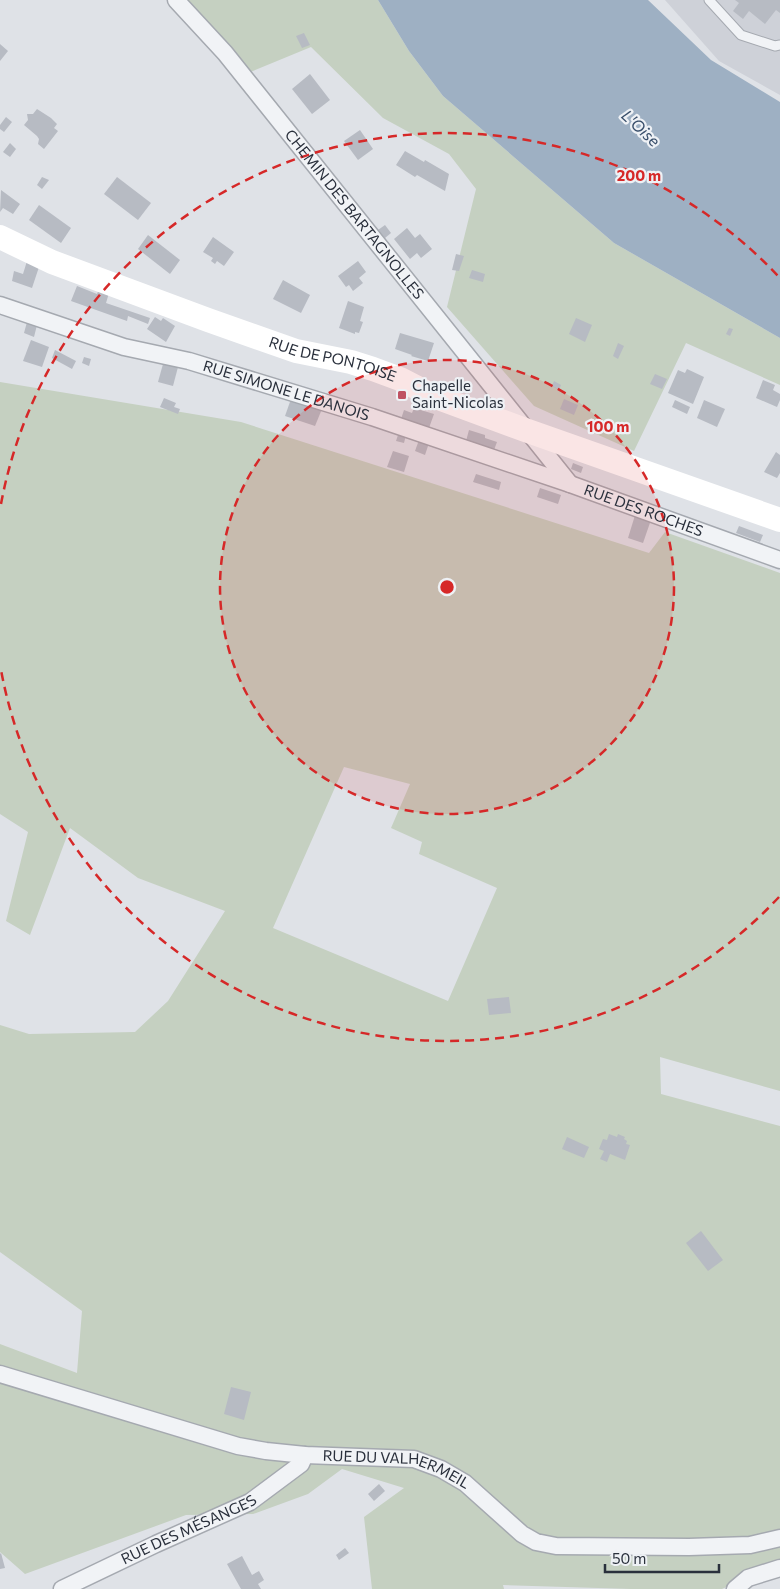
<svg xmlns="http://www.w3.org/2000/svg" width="780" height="1589" font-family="Commissioner,sans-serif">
<rect width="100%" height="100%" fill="#dfe2e7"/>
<path fill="#ced1d8" d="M 665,0 L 780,0 L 780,95 L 719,61 Z"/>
<g fill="#c5d0c1" fill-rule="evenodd">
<path d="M 182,0 L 378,0 L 409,51 L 443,96 L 614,243 L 780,338 L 780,385 L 686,343 L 634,451 L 534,406 L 447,307 L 476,189 L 449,154 L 383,118 L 311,47 L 248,73 Z"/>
<path d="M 0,382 L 241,422 L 649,553 L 665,532 L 780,573 L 780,1091 L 660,1057 L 661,1094 L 780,1126 L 780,1562 L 722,1589 L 631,1589 L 503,1585 L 504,1589 L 372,1589 L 364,1517 L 404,1488 L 342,1469 L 308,1494 L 253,1514 L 186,1515 L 25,1574 L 0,1552 L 0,1344 L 77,1373 L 82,1311 L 0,1252 L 0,1025 L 29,1034 L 135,1032 L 168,1001 L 225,911 L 138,878 L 70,828 L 30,935 L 6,921 L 28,832 L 0,814 ZM 344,767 L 410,784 L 391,828 L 422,842 L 419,854 L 497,888 L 448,1001 L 273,928 Z"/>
</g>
<path fill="#9eb0c3" d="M 378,0 L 648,0 L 711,60 L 780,102 L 780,338 L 614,243 L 443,96 L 409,51 Z"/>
<g fill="#b7bbc3">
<path d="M 735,0 L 780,0 L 780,13 L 776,10 L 765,24 L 749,11 L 743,19 L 733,11 L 739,3 Z"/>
<path d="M 304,33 L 310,45 L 302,48 L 296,36 Z"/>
<path d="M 0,44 L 8,51 L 0,61 Z"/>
<path d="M 310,74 L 330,100 L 312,114 L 292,89 Z"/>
<path d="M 37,109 L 51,118 L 57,124 L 54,128 L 58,131 L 44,149 L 38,144 L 39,139 L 37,136 L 24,125 L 28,120 L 27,114 L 33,114 Z"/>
<path d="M 6,117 L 12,122 L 4,132 L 0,129 L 0,125 Z"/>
<path d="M 360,130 L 373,149 L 358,160 L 344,141 Z"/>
<path d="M 10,143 L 16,149 L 10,157 L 3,152 Z"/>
<path d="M 405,151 L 424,162 L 425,160 L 449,174 L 445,191 L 417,175 L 415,177 L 396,165 Z"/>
<path d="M 42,177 L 49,180 L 42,189 L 37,185 Z"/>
<path d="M 117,177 L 151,203 L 138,220 L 104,194 Z"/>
<path d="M 1,190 L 20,204 L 13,214 L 3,208 L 0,212 Z"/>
<path d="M 39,205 L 71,228 L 61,243 L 29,220 Z"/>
<path d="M 385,225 L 391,233 L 385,238 L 378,230 Z"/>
<path d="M 407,228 L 415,238 L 420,234 L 432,249 L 421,258 L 417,253 L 410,259 L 394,239 Z"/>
<path d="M 148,235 L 180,260 L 170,274 L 138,249 Z"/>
<path d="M 213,237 L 234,252 L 224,266 L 217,261 L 215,264 L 211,261 L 213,258 L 203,252 Z"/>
<path d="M 456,254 L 464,256 L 459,271 L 452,270 Z"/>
<path d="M 27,261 L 39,267 L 32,288 L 12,281 L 14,271 L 23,274 Z"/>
<path d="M 358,261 L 366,272 L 359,278 L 363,283 L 353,291 L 349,285 L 346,287 L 338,276 Z"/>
<path d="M 472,270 L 485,274 L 483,282 L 469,278 Z"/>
<path d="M 283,280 L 310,295 L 301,313 L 273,299 Z"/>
<path d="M 77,286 L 97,294 L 99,289 L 109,293 L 106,303 L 150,318 L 148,324 L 128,316 L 127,321 L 71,301 Z"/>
<path d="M 348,301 L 364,307 L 360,321 L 363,322 L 359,333 L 355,332 L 355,334 L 339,328 Z"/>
<path d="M 155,317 L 161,321 L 163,318 L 175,326 L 166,342 L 147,329 Z"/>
<path d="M 576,318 L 592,325 L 585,342 L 569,334 Z"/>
<path d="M 27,322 L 37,325 L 34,337 L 24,333 Z"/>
<path d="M 729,328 L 733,329 L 730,336 L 726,334 Z"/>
<path d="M 400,333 L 434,343 L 428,361 L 411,356 L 412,355 L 395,349 Z"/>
<path d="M 31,340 L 49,347 L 42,367 L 23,361 Z"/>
<path d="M 618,343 L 624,346 L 618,359 L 613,356 Z"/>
<path d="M 55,350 L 76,361 L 72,369 L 52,358 Z"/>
<path d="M 84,357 L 91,359 L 89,366 L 82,363 Z"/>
<path d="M 163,364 L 178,367 L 173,386 L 158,382 Z"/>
<path d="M 687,369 L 704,377 L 693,404 L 668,393 L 678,370 L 685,373 Z"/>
<path d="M 655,374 L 667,379 L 662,389 L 650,384 Z"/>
<path d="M 763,380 L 775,385 L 773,390 L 780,394 L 780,400 L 777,407 L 756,398 Z"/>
<path d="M 554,381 L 561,385 L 559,390 L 552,386 Z"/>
<path d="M 164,398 L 176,403 L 174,407 L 180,409 L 178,414 L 160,407 Z"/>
<path d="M 291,399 L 322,409 L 315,426 L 285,416 Z"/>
<path d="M 564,399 L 578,405 L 574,415 L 560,409 Z"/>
<path d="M 675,400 L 690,407 L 687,414 L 672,407 Z"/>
<path d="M 704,400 L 725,409 L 717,427 L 697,418 Z"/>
<path d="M 414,408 L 434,414 L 429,428 L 401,419 L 404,410 L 412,413 Z"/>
<path d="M 469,430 L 485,435 L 485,438 L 497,442 L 494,450 L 466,441 Z"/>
<path d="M 399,432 L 406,435 L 404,443 L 396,441 Z"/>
<path d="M 419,440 L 429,443 L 425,455 L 415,451 Z"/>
<path d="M 393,451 L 409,456 L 404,472 L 387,467 Z"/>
<path d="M 776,452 L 780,455 L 780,473 L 777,478 L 764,472 Z"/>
<path d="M 573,463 L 583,467 L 581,473 L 571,469 Z"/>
<path d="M 476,474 L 501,482 L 499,490 L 473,482 Z"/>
<path d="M 540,488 L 561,495 L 558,504 L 537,497 Z"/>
<path d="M 636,512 L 652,517 L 643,543 L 628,538 Z"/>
<path d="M 739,526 L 763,535 L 760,542 L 736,533 Z"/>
<path d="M 509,997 L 511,1013 L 489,1015 L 487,999 Z"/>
<path d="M 609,1134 L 617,1137 L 618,1134 L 625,1137 L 624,1139 L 627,1141 L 626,1144 L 630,1145 L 625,1160 L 610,1154 L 607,1162 L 600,1159 L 604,1151 L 599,1149 L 603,1139 L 607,1140 Z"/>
<path d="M 567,1137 L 589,1147 L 584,1158 L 562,1149 Z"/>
<path d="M 701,1231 L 723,1260 L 708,1271 L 686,1243 Z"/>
<path d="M 231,1387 L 251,1392 L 244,1420 L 224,1414 Z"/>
<path d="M 379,1484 L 385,1491 L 374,1501 L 368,1494 Z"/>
<path d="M 345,1548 L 349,1553 L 339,1560 L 336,1555 Z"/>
<path d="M 1,1553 L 5,1568 L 0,1569 L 0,1554 Z"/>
<path d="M 242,1556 L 252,1575 L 259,1571 L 264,1580 L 258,1584 L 261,1589 L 241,1589 L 227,1564 Z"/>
</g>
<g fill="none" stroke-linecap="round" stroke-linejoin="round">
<defs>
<path id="lane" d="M 709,0 L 741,35 L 775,46 L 780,45"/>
<g id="street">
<path id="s1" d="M 176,0 L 225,53 L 570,484"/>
<path id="s2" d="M 0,305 L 124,347 L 189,361 L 372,417 L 570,484 L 780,560"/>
<path id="s3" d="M 0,1374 L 238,1446 L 266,1451 L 305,1455 L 414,1459 L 441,1469 L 465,1483 L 522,1534 L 536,1542 L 556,1546 L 689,1547 L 750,1545 L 780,1538"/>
<path id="s4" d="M 62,1589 L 156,1544 L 250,1502 L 301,1464 L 305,1455"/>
<path d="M 735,1589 L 748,1578 L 780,1568"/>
</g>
</defs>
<use href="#lane" stroke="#a5a9b0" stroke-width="11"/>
<use href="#street" stroke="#a5a9b0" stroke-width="19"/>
<use href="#lane" stroke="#f1f3f6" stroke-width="9"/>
<use href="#street" stroke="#f1f3f6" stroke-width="16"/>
<path stroke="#fff" stroke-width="24" id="s5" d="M 0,237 L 52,262 L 208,320 L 296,351 L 351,362 L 373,369 L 400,379 L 433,396 L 528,431 L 780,520"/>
</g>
<circle cx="447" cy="587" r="227" fill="#d62828" fill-opacity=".12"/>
<g fill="none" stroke="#d62828" stroke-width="2.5" stroke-dasharray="9 6">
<circle cx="447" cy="587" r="227"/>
<path d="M779 897A454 454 0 0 1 1 670M1 504A454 454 0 0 1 779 277"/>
</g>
<rect fill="#bf5162" stroke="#eef1f5" stroke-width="2" x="397" y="390" width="10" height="10" rx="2.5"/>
<g text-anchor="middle" stroke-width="4.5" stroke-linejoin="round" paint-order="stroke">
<g font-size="15" fill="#2a303c" stroke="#eef1f5">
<text dy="5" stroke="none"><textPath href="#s1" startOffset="279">CHEMIN DES BARTAGNOLLES</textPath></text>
<text dy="5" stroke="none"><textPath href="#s5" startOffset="355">RUE DE PONTOISE</textPath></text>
<text dy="5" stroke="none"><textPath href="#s2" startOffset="299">RUE SIMONE LE DANOIS</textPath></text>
<text dy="5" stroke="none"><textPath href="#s2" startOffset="676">RUE DES ROCHES</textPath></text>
<text dy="5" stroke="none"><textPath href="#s3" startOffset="410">RUE DU VALHERMEIL</textPath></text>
<text dy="5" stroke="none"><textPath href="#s4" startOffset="140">RUE DES MÉSANGES</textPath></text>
</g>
<g font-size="15" fill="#2a303c" stroke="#eef1f5" text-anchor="start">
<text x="412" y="391">Chapelle<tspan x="412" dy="17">Saint-Nicolas</tspan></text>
</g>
<g font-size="16" font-style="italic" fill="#394f6b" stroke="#eef1f5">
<text transform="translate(641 128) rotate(43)" y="6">L'Oise</text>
</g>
</g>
<circle cx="447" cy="587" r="8" fill="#d62828" stroke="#eef1f5" stroke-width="2.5"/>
<g font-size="15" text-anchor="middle" font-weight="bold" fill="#d62828" stroke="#eef1f5" stroke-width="4.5" stroke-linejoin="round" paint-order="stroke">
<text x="639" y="181">200 m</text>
<text x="608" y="432">100 m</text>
</g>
<path d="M605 1564v8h114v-8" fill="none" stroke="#2a303c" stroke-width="2.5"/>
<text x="612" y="1564" font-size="15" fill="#2a303c" stroke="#eef1f5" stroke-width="4" paint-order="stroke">50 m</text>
</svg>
